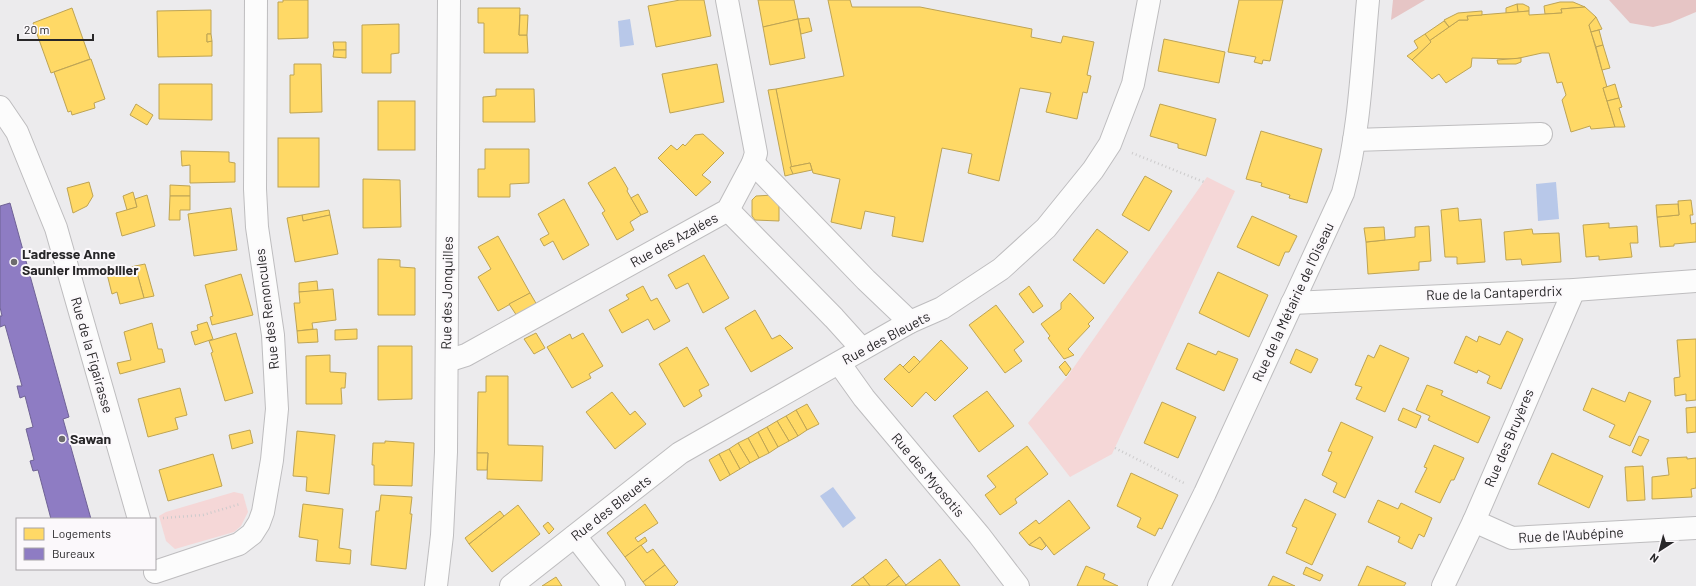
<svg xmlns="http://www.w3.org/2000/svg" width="1696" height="586" font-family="Barlow,sans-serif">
<rect width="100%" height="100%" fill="#ecebed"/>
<g fill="#f5d7d7">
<path d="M 1207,177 L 1235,191 L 1112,454 L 1070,477 L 1028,423 L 1067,377 Z"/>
<path d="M 234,492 L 243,494 L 248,512 L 241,526 L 234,532 L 175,549 L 166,541 L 159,516 L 166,512 Z"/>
</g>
<g fill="#e6c5c5">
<path d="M 1393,0 L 1425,0 L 1391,20 Z"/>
<path d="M 1609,0 L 1696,0 L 1696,12 L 1670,23 L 1653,27 L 1630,23 Z"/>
</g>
<g fill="#b8c8e9">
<path d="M 630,19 L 634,45 L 620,47 L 618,21 Z"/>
<path d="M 1556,182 L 1559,219 L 1538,221 L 1536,184 Z"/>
<path d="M 833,487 L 856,518 L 843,528 L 820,496 Z"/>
</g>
<g fill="#ffd966" stroke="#bea454">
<path d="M 283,0 L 308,0 L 308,38 L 278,39 L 278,2 L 283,2 Z"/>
<path d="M 680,0 L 704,0 L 711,36 L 656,47 L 648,6 Z"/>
<path d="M 758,0 L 794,0 L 798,19 L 763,27 Z"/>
<path d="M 828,0 L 850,0 L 852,7 L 920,7 L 1032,29 L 1031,37 L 1061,43 L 1063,36 L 1094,42 L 1087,75 L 1091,76 L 1087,93 L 1083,92 L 1077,119 L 1046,112 L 1051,93 L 1020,88 L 999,181 L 968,173 L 972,154 L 942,148 L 923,242 L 892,236 L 895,217 L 865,211 L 861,229 L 831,222 L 840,179 L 813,173 L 810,163 L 790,167 L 776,89 L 844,76 Z"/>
<path d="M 1239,0 L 1283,0 L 1270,61 L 1263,60 L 1262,64 L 1254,62 L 1256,57 L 1228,52 Z"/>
<path d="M 1560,2 L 1573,2 L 1585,7 L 1561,9 L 1562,13 L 1545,14 L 1544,6 Z"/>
<path d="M 1517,4 L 1523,4 L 1529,7 L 1529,11 L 1518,12 Z"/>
<path d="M 1517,4 L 1518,12 L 1506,13 L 1506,8 Z"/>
<path d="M 1585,7 L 1596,17 L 1589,25 L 1607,87 L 1603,88 L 1615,127 L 1591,129 L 1590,126 L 1571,132 L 1562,100 L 1566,95 L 1562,82 L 1557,83 L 1549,53 L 1542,53 L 1515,59 L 1472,58 L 1471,67 L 1446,83 L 1439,74 L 1432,79 L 1412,60 L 1431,42 L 1429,41 L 1459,20 L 1468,20 L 1467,16 L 1529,11 L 1529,15 L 1562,13 L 1561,9 Z"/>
<path d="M 72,8 L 90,59 L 51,73 L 33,23 Z"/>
<path d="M 478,8 L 520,8 L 519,35 L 527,35 L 528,53 L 484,53 L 484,23 L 478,23 Z"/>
<path d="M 211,10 L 211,34 L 207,34 L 207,42 L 212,41 L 212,56 L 158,57 L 157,11 Z"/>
<path d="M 1482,11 L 1482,15 L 1467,16 L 1468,20 L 1459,20 L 1449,27 L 1444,20 L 1458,13 Z"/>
<path d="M 520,15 L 528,15 L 527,35 L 519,35 Z"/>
<path d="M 1596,17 L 1602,29 L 1591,32 L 1589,25 Z"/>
<path d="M 809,18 L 812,31 L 801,34 L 798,19 Z"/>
<path d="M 798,19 L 805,58 L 770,65 L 763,27 Z"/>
<path d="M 1444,21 L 1449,27 L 1429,41 L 1425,34 Z"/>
<path d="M 399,24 L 399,53 L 391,54 L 391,73 L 362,73 L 362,25 Z"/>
<path d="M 1599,30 L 1603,45 L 1596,47 L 1591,32 Z"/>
<path d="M 207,34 L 211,34 L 212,41 L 207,42 Z"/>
<path d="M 1425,34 L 1431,42 L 1412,60 L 1407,56 L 1418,48 L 1414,41 Z"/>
<path d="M 1164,39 L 1225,52 L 1219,83 L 1158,71 Z"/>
<path d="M 333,42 L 346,42 L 346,50 L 334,50 Z"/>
<path d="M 1603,45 L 1610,68 L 1602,70 L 1596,47 Z"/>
<path d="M 346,50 L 346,58 L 333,57 L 334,50 Z"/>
<path d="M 1521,58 L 1521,62 L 1516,64 L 1498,64 L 1497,60 Z"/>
<path d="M 91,59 L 105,99 L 94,103 L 95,108 L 72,115 L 71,111 L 68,112 L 54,72 Z"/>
<path d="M 294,64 L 321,64 L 322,112 L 290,113 L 290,75 L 294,75 Z"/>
<path d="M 717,64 L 724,102 L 670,113 L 662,74 Z"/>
<path d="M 159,84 L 212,84 L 212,120 L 159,119 Z"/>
<path d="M 1615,84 L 1619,98 L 1607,101 L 1603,88 Z"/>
<path d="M 496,89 L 534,89 L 535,122 L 483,122 L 483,97 L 496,96 Z"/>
<path d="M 776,89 L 793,174 L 785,176 L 768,90 Z"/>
<path d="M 1619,98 L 1622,107 L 1619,108 L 1625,127 L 1615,127 L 1607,101 Z"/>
<rect x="378" y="101" width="37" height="49"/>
<path d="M 136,104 L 153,115 L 147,125 L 130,115 Z"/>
<path d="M 1160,104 L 1216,119 L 1206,156 L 1178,148 L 1178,144 L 1150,136 Z"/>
<path d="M 1261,131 L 1322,149 L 1307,203 L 1289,198 L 1290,195 L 1261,186 L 1262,183 L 1246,179 Z"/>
<path d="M 703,134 L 724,153 L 702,175 L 711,182 L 696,196 L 658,158 L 671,145 L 677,150 L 683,144 L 685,146 L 695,135 Z"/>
<rect x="278" y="138" width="41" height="49"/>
<path d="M 485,149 L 529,149 L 529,183 L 510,184 L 510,197 L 478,197 L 478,169 L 485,169 Z"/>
<path d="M 181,151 L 229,152 L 229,162 L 235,163 L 235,182 L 190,183 L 190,165 L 182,166 Z"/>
<path d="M 810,163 L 812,170 L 793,174 L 790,167 Z"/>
<path d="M 615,167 L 628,189 L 627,191 L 641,215 L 630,222 L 634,230 L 617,240 L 602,213 L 605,211 L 588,183 Z"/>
<path d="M 1145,176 L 1172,191 L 1149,231 L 1122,215 Z"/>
<path d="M 363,179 L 400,180 L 401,227 L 363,228 Z"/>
<path d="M 89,182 L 93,196 L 87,206 L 73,213 L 67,188 Z"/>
<path d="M 170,185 L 190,186 L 190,196 L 170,196 Z"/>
<path d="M 133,192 L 137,207 L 127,210 L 123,196 Z"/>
<path d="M 638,194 L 648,212 L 641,215 L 631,198 Z"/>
<path d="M 147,195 L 155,226 L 122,236 L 116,213 L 137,207 L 135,199 Z"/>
<path d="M 774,195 L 779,199 L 779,221 L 755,220 L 752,216 L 752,200 L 756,196 Z"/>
<path d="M 170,196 L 190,196 L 190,210 L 180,210 L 180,220 L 169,220 Z"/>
<path d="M 564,199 L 589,245 L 563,260 L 553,241 L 544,246 L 540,239 L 549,234 L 538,214 Z"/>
<path d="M 1691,200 L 1693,215 L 1690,215 L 1691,224 L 1696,223 L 1696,242 L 1674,244 L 1674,246 L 1660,247 L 1657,217 L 1679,215 L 1678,201 Z"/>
<path d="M 1678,204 L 1679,215 L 1657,217 L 1656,205 Z"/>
<path d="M 231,208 L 237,250 L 194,256 L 188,214 Z"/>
<path d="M 1458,208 L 1459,221 L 1481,219 L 1485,262 L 1457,264 L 1457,257 L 1445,257 L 1441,210 Z"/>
<path d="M 329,210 L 330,215 L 303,221 L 302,215 Z"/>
<path d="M 302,215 L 303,221 L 330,215 L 338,254 L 295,262 L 287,218 Z"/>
<path d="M 1252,216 L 1297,236 L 1289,252 L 1285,252 L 1279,266 L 1237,247 Z"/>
<path d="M 1609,223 L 1609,228 L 1637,226 L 1638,243 L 1630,243 L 1632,257 L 1599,260 L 1599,256 L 1586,257 L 1583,225 Z"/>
<path d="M 1429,226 L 1431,261 L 1419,262 L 1419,270 L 1368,274 L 1366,242 L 1415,237 L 1415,227 Z"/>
<path d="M 1384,227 L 1385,240 L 1366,242 L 1364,228 Z"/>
<path d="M 1097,229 L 1128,252 L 1104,284 L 1073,260 Z"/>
<path d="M 1532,229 L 1533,234 L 1559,233 L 1561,262 L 1522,265 L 1521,259 L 1506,260 L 1504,232 Z"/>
<path d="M 498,236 L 530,293 L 498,311 L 478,277 L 491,269 L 478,247 Z"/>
<path d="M 704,255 L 729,298 L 703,313 L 688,283 L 676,289 L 668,275 Z"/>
<path d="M 378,259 L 400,260 L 400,267 L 415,268 L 415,315 L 378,315 Z"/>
<path d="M 145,264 L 154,296 L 144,298 L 135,266 Z"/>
<path d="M 135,266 L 144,298 L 120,304 L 117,292 L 112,294 L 107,274 Z"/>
<path d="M 1218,272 L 1268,295 L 1249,337 L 1199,313 Z"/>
<path d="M 241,274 L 253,315 L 212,325 L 210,317 L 213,316 L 205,285 Z"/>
<path d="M 317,281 L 318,291 L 299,292 L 299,283 Z"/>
<path d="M 643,286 L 651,301 L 657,298 L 670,321 L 654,330 L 648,319 L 622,333 L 609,310 L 629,299 L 626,295 Z"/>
<path d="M 1029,286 L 1043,306 L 1033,313 L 1019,294 Z"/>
<path d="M 333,289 L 336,320 L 312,323 L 313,329 L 297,331 L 294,303 L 300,303 L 299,292 Z"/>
<path d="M 530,293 L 537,305 L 517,316 L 509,304 Z"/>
<path d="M 1070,293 L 1094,318 L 1088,324 L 1090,326 L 1068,349 L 1074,355 L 1064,359 L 1048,338 L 1050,336 L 1041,324 L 1061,309 L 1061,303 Z"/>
<path d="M 996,305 L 1024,342 L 1014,350 L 1022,361 L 1005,373 L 969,325 Z"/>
<path d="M 755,310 L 772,339 L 780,335 L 793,348 L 751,372 L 725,328 Z"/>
<path d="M 207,322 L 213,339 L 195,345 L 191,332 L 198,330 L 197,325 Z"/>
<path d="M 152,323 L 158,349 L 162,349 L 165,362 L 120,374 L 117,363 L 131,360 L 124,332 Z"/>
<path d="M 317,329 L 318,342 L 298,343 L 297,331 Z"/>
<path d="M 357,329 L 357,339 L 335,340 L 335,330 Z"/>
<path d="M 1507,331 L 1523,339 L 1501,389 L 1487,383 L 1490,376 L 1478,370 L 1477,373 L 1454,363 L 1466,336 L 1477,342 L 1479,336 L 1500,345 Z"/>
<path d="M 236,333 L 253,393 L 225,401 L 211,353 L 213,352 L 209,341 Z"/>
<path d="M 536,333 L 545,348 L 534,354 L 524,339 Z"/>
<path d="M 583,333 L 603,366 L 589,374 L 591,378 L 572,388 L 547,347 L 570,334 L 572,339 Z"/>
<path d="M 1696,339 L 1696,400 L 1686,401 L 1686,394 L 1675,396 L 1674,378 L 1680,377 L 1677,340 Z"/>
<path d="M 941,340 L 968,368 L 935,401 L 926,392 L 912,407 L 884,379 L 900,364 L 909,373 Z"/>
<path d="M 1188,343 L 1216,355 L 1218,351 L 1238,359 L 1224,391 L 1176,369 Z"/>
<path d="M 1380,345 L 1409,358 L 1385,412 L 1356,399 L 1362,387 L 1355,385 L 1368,355 L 1374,358 Z"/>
<path d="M 378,346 L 412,346 L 412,399 L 378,400 Z"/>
<path d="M 687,347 L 709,385 L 699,390 L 702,396 L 684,407 L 659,364 Z"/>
<path d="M 1296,349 L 1318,359 L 1311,373 L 1290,363 Z"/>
<path d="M 330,355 L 330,372 L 346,373 L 345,388 L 341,388 L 342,404 L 306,404 L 306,356 Z"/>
<path d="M 914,356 L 920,362 L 909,373 L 903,367 Z"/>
<path d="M 1065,361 L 1071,369 L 1066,376 L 1059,367 Z"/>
<path d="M 486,376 L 508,376 L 508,445 L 543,446 L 542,481 L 487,479 L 488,453 L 477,453 L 478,392 L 486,392 Z"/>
<path d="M 1427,385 L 1443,391 L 1441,395 L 1490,417 L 1478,443 L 1428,420 L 1430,416 L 1416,410 Z"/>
<path d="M 180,388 L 187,415 L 175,418 L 178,429 L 148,437 L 138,399 Z"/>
<path d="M 1592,388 L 1625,402 L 1629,392 L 1651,401 L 1630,446 L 1609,437 L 1615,425 L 1583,410 Z"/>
<path d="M 987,391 L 1014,426 L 979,452 L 953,416 Z"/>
<path d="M 612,392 L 630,415 L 635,411 L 646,424 L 615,449 L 586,412 Z"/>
<path d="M 1162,402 L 1196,417 L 1178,458 L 1144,443 Z"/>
<path d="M 807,404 L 819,424 L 807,430 L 796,410 Z"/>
<path d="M 1696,407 L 1696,432 L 1687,433 L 1686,408 Z"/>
<path d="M 1403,408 L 1421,416 L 1416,428 L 1398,420 Z"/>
<path d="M 796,410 L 807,430 L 798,436 L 786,416 Z"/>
<path d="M 786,416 L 798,436 L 789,441 L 777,421 Z"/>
<path d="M 777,421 L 789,441 L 778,447 L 767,427 Z"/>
<path d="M 1341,422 L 1373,437 L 1345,498 L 1333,492 L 1337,483 L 1322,475 L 1332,452 L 1328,451 Z"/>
<path d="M 767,427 L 778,447 L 769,453 L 758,432 Z"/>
<path d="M 250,430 L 253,443 L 232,449 L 229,435 Z"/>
<path d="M 297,431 L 335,435 L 329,494 L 306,491 L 307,477 L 293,476 Z"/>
<path d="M 758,432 L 769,453 L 759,458 L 748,438 Z"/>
<path d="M 1639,436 L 1649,440 L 1641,456 L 1632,452 Z"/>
<path d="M 748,438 L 759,458 L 750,463 L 738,443 Z"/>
<path d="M 385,441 L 414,443 L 412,486 L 374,485 L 374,465 L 372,465 L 373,443 L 385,443 Z"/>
<path d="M 738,443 L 750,463 L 740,469 L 729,449 Z"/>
<path d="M 1434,445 L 1464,458 L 1454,480 L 1451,480 L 1440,503 L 1415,492 L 1427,468 L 1424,467 Z"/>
<path d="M 1027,446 L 1048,474 L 1015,499 L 1017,503 L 1000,515 L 985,495 L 996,487 L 987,476 Z"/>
<path d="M 729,449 L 740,469 L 730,475 L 719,454 Z"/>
<path d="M 477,453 L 488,453 L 487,470 L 477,470 Z"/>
<path d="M 1552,453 L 1603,476 L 1589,508 L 1538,484 Z"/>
<path d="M 213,454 L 222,486 L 168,501 L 159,470 Z"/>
<path d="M 719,454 L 730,475 L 720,481 L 709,460 Z"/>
<path d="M 1687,457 L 1687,459 L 1696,458 L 1696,488 L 1691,489 L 1692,497 L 1652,499 L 1652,477 L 1669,475 L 1667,458 Z"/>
<path d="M 1643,466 L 1645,500 L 1627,501 L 1625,467 Z"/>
<path d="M 1131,473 L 1178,495 L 1162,529 L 1159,528 L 1155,536 L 1137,527 L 1141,518 L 1117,506 Z"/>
<path d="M 381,495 L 412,497 L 410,514 L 412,514 L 406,569 L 371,565 L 376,511 L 379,511 Z"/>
<path d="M 1305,499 L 1336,514 L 1312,565 L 1286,553 L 1297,528 L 1292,526 Z"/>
<path d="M 1069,500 L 1090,528 L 1054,555 L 1040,537 L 1029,545 L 1019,533 L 1036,520 L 1039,524 Z"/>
<path d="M 1378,500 L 1398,509 L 1401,503 L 1432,518 L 1424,537 L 1419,534 L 1412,549 L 1398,542 L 1400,537 L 1368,522 Z"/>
<path d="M 303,504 L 343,509 L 339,548 L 351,550 L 350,564 L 316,561 L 318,540 L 299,537 Z"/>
<path d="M 645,504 L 658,523 L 635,538 L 638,542 L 645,537 L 647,541 L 625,557 L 607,533 Z"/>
<path d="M 518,505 L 540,534 L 492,572 L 469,544 Z"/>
<path d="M 500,511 L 504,516 L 469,544 L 465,538 Z"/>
<path d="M 548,522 L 554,529 L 549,534 L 543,526 Z"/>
<path d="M 1040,537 L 1046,546 L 1042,550 L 1029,545 Z"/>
<path d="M 641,545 L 647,553 L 653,549 L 665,565 L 643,582 L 625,557 Z"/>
<path d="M 886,559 L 899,576 L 886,586 L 870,586 L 863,577 Z"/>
<path d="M 940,559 L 960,586 L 906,586 L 906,585 Z"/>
<path d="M 665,565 L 678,582 L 674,586 L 646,586 L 643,582 Z"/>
<path d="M 1086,566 L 1105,574 L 1103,579 L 1118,586 L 1077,586 Z"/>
<path d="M 1367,566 L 1406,583 L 1404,586 L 1358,586 Z"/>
<path d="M 1306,567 L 1323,575 L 1320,581 L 1303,574 Z"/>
<path d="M 899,576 L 906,585 L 905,586 L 886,586 Z"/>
<path d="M 1273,576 L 1295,586 L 1268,586 Z"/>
<path d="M 556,577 L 562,586 L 542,586 Z"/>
<path d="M 863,577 L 870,586 L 851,586 Z"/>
</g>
<path fill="#8e7cc3" stroke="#6f6295" d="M 10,203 L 69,417 L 63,419 L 91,519 L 51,519 L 38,470 L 33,471 L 30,461 L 34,460 L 26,429 L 33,427 L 25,396 L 20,398 L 17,386 L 22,386 L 5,325 L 0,327 L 0,316 L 2,316 L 0,307 L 0,206 Z"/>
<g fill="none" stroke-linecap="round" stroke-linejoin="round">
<defs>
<g id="minor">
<path d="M 0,107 L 17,132 L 56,228 L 139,519"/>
<path d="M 1354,140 L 1541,134"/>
<path d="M 753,163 L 866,280 L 910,322"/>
<path d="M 728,210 L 834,318 L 862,349"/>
<path d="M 1292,303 L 1574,290 L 1696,281"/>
<path d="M 447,361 L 466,355 L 728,210 L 753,163 L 756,153 L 727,0"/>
<path d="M 839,363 L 864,398 L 979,535 L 1018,586"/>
<path d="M 1474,521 L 1512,538 L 1696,528"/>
<path d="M 575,536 L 614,586"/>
<path d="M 155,572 L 239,544 L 252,534 L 259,523 L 263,512 L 272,460 L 277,409 L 273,335 L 257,227 L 255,189 L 256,0"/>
<path d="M 436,586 L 442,535 L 446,452 L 449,0"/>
<path d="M 511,586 L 680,453 L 910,322 L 942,308 L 1001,269 L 1046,228 L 1093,170 L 1110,144 L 1133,84 L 1149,0"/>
<path d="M 1159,586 L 1205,493 L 1343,193 C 1360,131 1362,64 1368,0"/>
<path d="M 1443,586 L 1474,521 L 1574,290"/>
</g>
</defs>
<use href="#minor" stroke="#bebdbf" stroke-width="24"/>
<g stroke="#cccbcc" stroke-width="2.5" stroke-dasharray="1 3" stroke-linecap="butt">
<path d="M 1132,153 L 1204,182"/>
<path d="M 1115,448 L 1184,483"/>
<path d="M 163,518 L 203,515 L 240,504"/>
</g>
<use href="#minor" stroke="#fcfcfc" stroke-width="22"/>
</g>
<g fill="#6d6c6e" stroke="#fbf8fb" stroke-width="1.5">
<circle cx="14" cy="262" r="4"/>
<circle cx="62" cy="439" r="4"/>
</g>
<g text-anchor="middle" stroke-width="4" stroke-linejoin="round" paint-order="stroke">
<g font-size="14" fill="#282729" stroke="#fbf8fb">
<text transform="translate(674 240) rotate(-29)" y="5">Rue des Azalées</text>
<text transform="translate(447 293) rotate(-89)" y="5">Rue des Jonquilles</text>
<text transform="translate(1494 293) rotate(-2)" y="5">Rue de la Cantaperdrix</text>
<text transform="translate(1293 302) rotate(-65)" y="5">Rue de la Métairie de l'Oiseau</text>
<text transform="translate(267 309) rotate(-97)" y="5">Rue des Renoncules</text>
<text transform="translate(886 338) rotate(-28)" y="5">Rue des Bleuets</text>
<text transform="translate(92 355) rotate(74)" y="5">Rue de la Figairasse</text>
<text transform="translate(1509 438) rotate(-67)" y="5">Rue des Bruyères</text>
<text transform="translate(928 475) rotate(50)" y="5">Rue des Myosotis</text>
<text transform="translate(611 508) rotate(-38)" y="5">Rue des Bleuets</text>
<text transform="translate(1571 535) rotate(-3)" y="5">Rue de l'Aubépine</text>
</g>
<g font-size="14" font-weight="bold" fill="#282729" stroke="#fbf8fb" text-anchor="start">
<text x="22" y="259">L'adresse Anne<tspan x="22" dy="16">Saunier Immobilier</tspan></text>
<text x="70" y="444">Sawan</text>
</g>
</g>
<rect x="16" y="518" width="140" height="52" fill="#fbf8fb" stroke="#a7a4a7"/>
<rect x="24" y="528" width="20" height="12" fill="#ffd966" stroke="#a7a4a7"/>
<text x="52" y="538" font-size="12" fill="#282729">Logements</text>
<rect x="24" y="548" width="20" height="12" fill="#8e7cc3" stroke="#a7a4a7"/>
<text x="52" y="558" font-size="12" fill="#282729">Bureaux</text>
<g transform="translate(1660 550) rotate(216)" stroke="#fbf8fb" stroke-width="3" paint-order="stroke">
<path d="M0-3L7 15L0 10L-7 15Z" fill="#282729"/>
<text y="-6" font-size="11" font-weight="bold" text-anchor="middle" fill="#282729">N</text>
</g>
<path d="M18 34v6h75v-6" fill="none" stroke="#282729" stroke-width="2"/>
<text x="24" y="34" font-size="12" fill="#282729" stroke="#fbf8fb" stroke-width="3" paint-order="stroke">20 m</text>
</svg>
